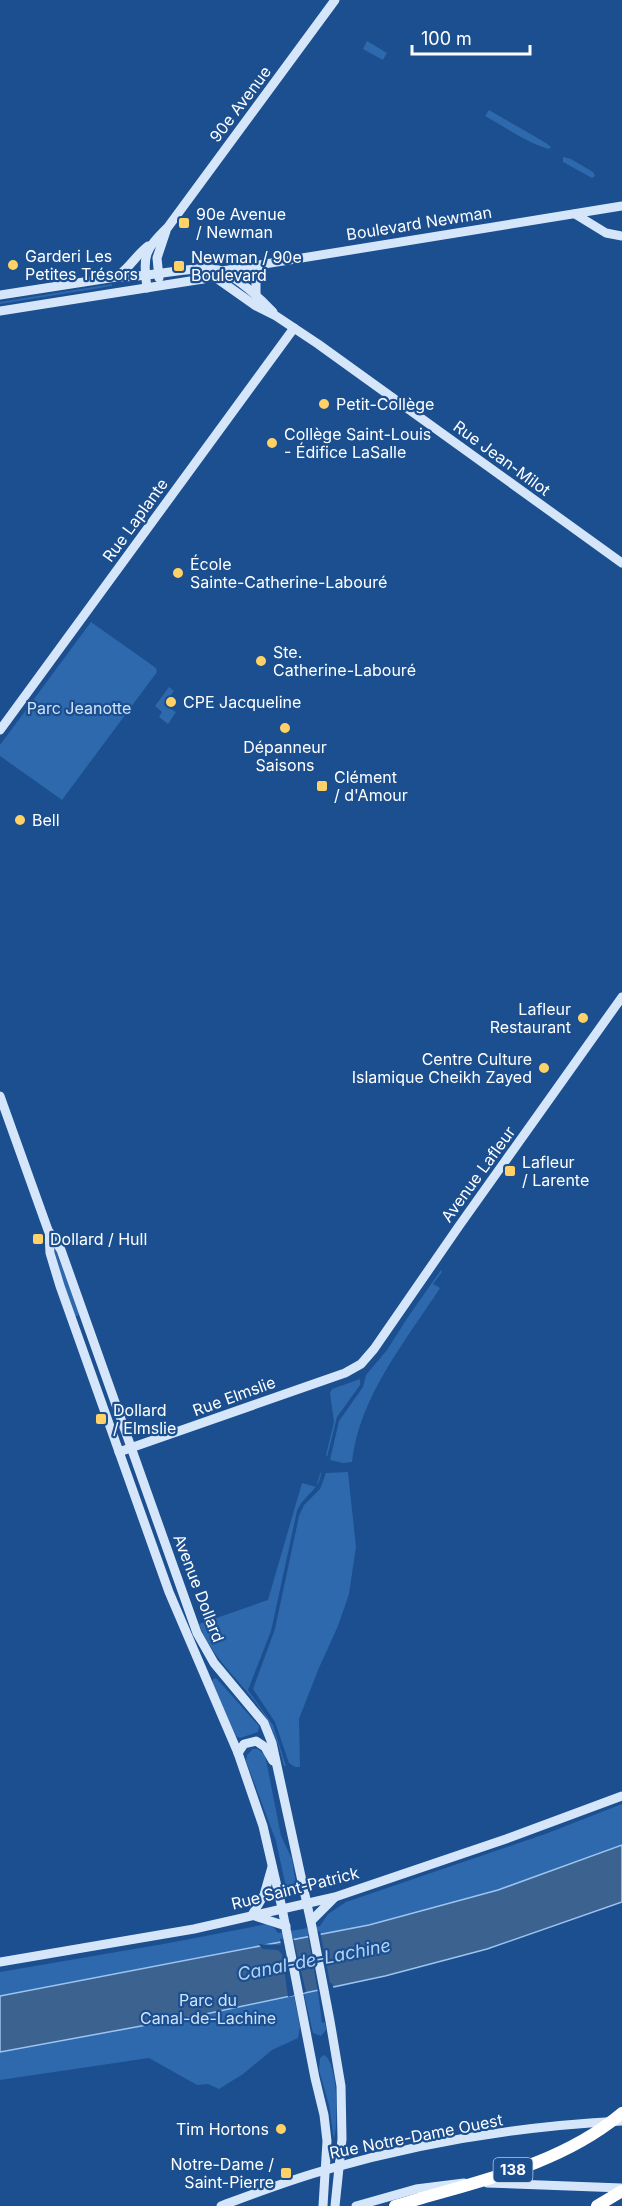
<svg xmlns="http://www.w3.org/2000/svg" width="622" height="2206" font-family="Inter,sans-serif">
<rect width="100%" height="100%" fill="#1b4f8f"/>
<g fill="#2e69ad">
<path d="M 367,41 L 387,53 L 383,60 L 363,49 Z"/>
<path d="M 489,110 L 546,143 L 551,147 L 549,149 C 525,142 507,128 485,116 Z"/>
<path d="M 563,157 L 571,159 L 593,172 L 595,176 L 592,178 L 563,162 Z"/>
<path d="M 112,284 L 112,286 L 0,304 L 0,302 Z"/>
<path d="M 91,622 L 156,668 L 157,672 L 62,800 L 0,756 L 0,745 Z"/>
<path d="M 169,687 L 174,691 L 164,705 L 176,712 L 168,724 L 159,717 L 162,712 L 155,706 Z"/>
<path d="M 56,1251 L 79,1313 L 78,1316 L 75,1316 L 63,1283 L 55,1252 Z"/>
<path d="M 441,1270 L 442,1272 L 433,1284 L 440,1288 C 405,1342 359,1397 352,1462 L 343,1463 L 330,1460 L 339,1421 L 363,1387 L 366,1375 L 387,1350 L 408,1317 Z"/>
<path d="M 360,1379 L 360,1385 L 337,1417 L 327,1457 L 326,1455 L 334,1422 L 330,1393 L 332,1389 Z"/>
<path d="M 321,1471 C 322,1488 303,1496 297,1511 L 271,1631 L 248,1690 L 273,1725 L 286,1766 L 284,1766 C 280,1749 275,1733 266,1718 C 246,1684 213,1662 199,1624 L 268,1600 L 302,1483 L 316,1487 Z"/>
<path d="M 348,1472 L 356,1547 L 349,1594 L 338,1626 L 318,1670 L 299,1719 L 300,1767 L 295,1767 L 289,1763 L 275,1722 L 253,1689 L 275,1629 L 299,1516 L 304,1505 L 320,1489 L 326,1473 Z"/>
<path d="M 214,1678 L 217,1679 L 259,1726 L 258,1732 L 240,1738 L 236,1736 L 212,1682 Z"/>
<path d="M 253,1749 L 258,1749 L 265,1755 L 281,1836 L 292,1859 L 297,1892 L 288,1894 L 287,1892 L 276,1841 L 246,1761 L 247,1755 Z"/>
<path d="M 622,1804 L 622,1902 L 487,1949 L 385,1976 L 318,1992 L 322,2023 L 325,2022 L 326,2030 L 321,2036 L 313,2033 L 304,1994 L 294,1996 L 300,2027 L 298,2038 L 272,2050 L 243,2074 L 219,2089 L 208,2084 L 197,2085 L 149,2058 L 0,2080 L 0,1972 L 169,1943 L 267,1924 L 274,1928 L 278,1933 L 320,1926 L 328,1914 L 346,1902 L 548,1833 Z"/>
<path d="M 324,2055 C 339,2063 338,2126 334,2140 L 329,2105 L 319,2070 L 320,2058 Z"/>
</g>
<path fill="#3c6290" stroke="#9cc4f0" stroke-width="1.5" d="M 622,1845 L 622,1902 L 487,1949 L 385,1976 L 201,2015 L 0,2052 L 0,1996 L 369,1925 L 498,1890 Z"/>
<g fill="#1b4f8f">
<path d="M 320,1931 L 330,1983 L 332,1983 L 334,1990 L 318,1993 L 308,1936 L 308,1934 Z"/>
<path d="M 293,1937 L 306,1992 L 288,1997 L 282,1954 L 278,1950 L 263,1949 L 258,1944 L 281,1945 L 280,1939 Z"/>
</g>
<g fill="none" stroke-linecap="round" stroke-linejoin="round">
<g stroke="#d6e6fa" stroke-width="9">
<path d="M 575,214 L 606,233 L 622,236"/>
<path d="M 212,275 L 256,306 L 276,316 L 318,344 L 622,563"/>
<path d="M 116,277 C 130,268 135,256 148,246"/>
<path d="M 159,278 L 157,258 L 166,231"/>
<path d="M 147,288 C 143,254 144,251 168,227 L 335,0"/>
<path d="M 0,295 L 116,277 C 143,279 203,263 222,271 C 239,279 261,299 273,312"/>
<path d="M 256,296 L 256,280 L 265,263"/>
<path d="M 0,311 L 203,279 L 222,271 L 622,206"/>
<path d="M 0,730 L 294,328"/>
<path d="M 0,1096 L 48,1230 L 61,1250 L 197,1633 L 214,1663 L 264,1723 L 272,1743 L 312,1927 L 330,2021 L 341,2086 L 342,2139 L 335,2206"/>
<path d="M 49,1233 L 50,1253 L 60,1286 L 169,1592 L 238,1753 L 263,1826 L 282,1908 L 315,2078 L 324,2115 L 327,2141 L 323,2206"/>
<path d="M 119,1452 L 345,1373 L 361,1364 L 374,1349 L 459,1226 L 622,997"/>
<path d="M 238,1753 L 244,1744 L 256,1741 L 265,1747 L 273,1761"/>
<path d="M 252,1915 L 264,1895 L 272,1867"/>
<path d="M 255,1916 L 286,1926"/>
<path d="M 311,1921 L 334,1898"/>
<path d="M 0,1962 L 194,1929 L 335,1897 L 506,1839 L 622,1796"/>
<path d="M 487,2183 L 622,2188"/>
<path d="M 221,2206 C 256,2193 292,2179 329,2169 C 423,2142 524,2126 622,2121"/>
<path d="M 356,2206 L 416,2189 L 464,2183"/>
</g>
<path stroke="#fff" stroke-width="12" d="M 597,2206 L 622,2191"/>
<path stroke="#fff" stroke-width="12" d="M 395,2206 C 473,2182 558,2167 622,2113"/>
</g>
<g fill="#ffd166" stroke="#1b4f8f" stroke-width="2">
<rect x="178" y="217" width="12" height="12" rx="3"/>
<circle cx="13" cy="265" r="6"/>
<rect x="173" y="260" width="12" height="12" rx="3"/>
<circle cx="324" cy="404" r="6"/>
<circle cx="272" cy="443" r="6"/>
<circle cx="178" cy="573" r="6"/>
<circle cx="261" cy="661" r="6"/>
<circle cx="171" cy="702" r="6"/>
<circle cx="285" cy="728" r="6"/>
<rect x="316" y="780" width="12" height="12" rx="3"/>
<circle cx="20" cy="820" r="6"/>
<circle cx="583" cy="1018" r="6"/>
<circle cx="544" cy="1068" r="6"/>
<rect x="504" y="1165" width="12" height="12" rx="3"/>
<rect x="32" y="1233" width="12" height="12" rx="3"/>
<rect x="95" y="1413" width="12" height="12" rx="3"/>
<circle cx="281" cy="2129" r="6"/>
<rect x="280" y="2167" width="12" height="12" rx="3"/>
</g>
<g text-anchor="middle" stroke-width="4.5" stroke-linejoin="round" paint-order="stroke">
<rect fill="#1b4f8f" stroke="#bbcadd" stroke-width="1.5" x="493.5" y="2158" width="39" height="24" rx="4.5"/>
<g font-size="15" font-weight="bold" fill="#fff">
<text x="513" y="2175">138</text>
</g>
<g font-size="16" fill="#fff" stroke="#1b4f8f">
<text transform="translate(240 104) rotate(-53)" y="6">90e Avenue</text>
<text transform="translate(419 223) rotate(-9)" y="6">Boulevard Newman</text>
<text transform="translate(502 458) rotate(36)" y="6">Rue Jean-Milot</text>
<text transform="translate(135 520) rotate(-54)" y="6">Rue Laplante</text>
<text transform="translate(478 1174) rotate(-54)" y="6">Avenue Lafleur</text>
<text transform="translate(234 1396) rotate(-20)" y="6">Rue Elmslie</text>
<text transform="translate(199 1588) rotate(69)" y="6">Avenue Dollard</text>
<text transform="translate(295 1888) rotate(-14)" y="6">Rue Saint-Patrick</text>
<text transform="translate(416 2136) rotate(-11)" y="6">Rue Notre-Dame Ouest</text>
</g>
<g font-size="16" fill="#fff" stroke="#1b4f8f" text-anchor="start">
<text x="196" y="220">90e Avenue<tspan x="196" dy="18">/ Newman</tspan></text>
<text x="25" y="262">Garderi Les<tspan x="25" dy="18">Petites Trésors</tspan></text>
<text x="191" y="263">Newman / 90e<tspan x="191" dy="18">Boulevard</tspan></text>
<text x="336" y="410">Petit-Collège</text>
<text x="284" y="440">Collège Saint-Louis<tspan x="284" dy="18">- Édifice LaSalle</tspan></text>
<text x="190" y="570">École<tspan x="190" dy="18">Sainte-Catherine-Labouré</tspan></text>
<text x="273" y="658">Ste.<tspan x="273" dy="18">Catherine-Labouré</tspan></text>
<text x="183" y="708">CPE Jacqueline</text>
<text x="285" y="753" text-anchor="middle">Dépanneur<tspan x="285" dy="18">Saisons</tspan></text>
<text x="334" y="783">Clément<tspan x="334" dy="18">/ d'Amour</tspan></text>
<text x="32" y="826">Bell</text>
<text x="571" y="1015" text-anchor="end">Lafleur<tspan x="571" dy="18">Restaurant</tspan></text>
<text x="532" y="1065" text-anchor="end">Centre Culture<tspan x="532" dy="18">Islamique Cheikh Zayed</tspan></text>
<text x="522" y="1168">Lafleur<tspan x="522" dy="18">/ Larente</tspan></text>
<text x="50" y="1245">Dollard / Hull</text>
<text x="113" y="1416">Dollard<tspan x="113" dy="18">/ Elmslie</tspan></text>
<text x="269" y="2135" text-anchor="end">Tim Hortons</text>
<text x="274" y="2170" text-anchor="end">Notre-Dame /<tspan x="274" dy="18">Saint-Pierre</tspan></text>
</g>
<g font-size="16" fill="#cfe3fa" stroke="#1b4f8f">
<text x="79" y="714">Parc Jeanotte</text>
<text x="208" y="2006">Parc du<tspan x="208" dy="18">Canal-de-Lachine</tspan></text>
</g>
<g font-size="18" font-style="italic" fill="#b5d3f5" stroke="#1b4f8f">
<text transform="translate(314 1960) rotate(-11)" y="6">Canal-de-Lachine</text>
</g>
</g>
<path d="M412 45v9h118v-9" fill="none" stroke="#ffffff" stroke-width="3"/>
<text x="421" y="45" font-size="18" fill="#ffffff" stroke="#1b4f8f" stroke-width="4.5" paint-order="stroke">100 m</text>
</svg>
